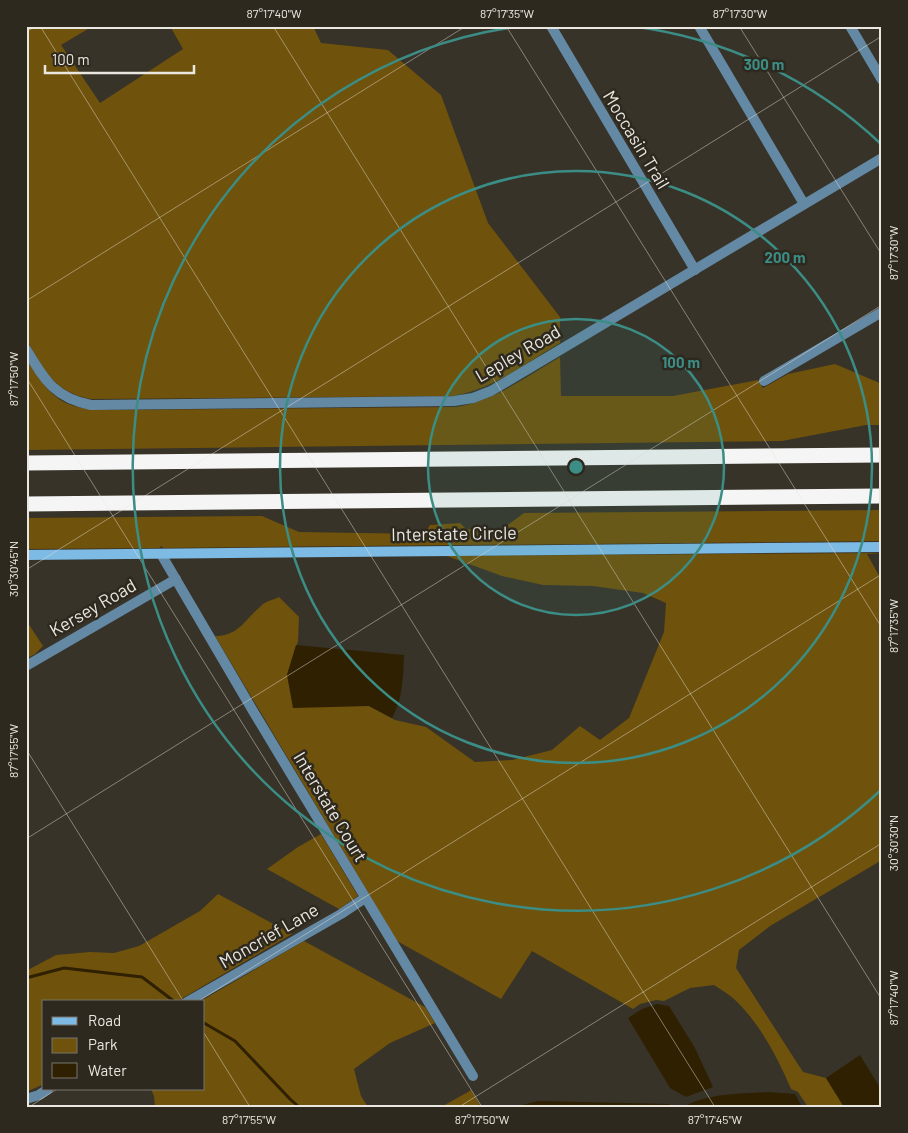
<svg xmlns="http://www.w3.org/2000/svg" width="908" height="1133" font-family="Barlow,sans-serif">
<rect width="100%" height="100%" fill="#383328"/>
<g fill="#6f520b">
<path d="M 26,26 L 93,26 L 61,45 L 100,103 L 183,49 L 170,26 L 313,26 L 321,43 L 388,50 L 441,95 L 488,223 L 560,317 L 560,343 C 526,363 492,390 453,396 L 91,399 C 53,392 44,369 26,339 Z"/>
<path d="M 560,357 L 561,396 L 673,396 L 758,380 L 763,388 L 788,374 L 835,364 L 882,384 L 882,425 L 866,425 L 782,441 L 26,450 L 26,358 C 54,405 67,410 120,410 L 456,407 C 495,401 527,376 560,357 Z"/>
<path d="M 882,510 L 882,541 L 163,548 L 162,546 L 159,548 L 26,549 L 26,518 L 262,516 L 299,532 L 425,534 L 430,525 L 460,523 L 466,529 L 501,530 L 524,513 Z"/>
<path d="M 882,553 L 867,554 L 882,581 L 882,860 L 770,926 L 739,950 L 736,968 L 803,1072 L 826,1078 L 844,1107 L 808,1107 L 798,1092 L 791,1089 C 777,1056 759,1022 733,998 C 727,993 720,989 714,985 L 690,988 L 664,1001 L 656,1000 L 640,1004 L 633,1009 L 532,951 L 501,999 L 397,941 L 215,636 C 239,636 245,619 261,606 C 265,601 274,600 279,597 L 299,617 L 298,641 L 287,675 L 334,706 L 369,706 L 395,720 L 426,727 L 475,762 L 512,760 L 552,750 L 580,726 L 600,740 L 629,718 L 664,632 L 666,603 L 643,593 L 593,586 L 543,585 L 502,576 L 447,556 Z"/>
<path d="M 26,620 L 43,646 L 35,654 L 26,659 Z"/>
<path d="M 321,834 L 358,896 L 339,909 L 267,869 L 298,847 Z"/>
<path d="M 218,894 L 292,934 L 176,1002 L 44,1002 L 44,1084 L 26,1092 L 26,971 L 56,955 L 90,952 L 114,953 L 139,946 L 200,911 Z"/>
<path d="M 304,941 L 425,1007 L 435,1023 L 390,1043 L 354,1069 L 361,1096 L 368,1107 L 155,1107 L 154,1096 L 151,1089 L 204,1089 L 204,1002 L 199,1002 Z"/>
<path d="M 471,1090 L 481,1107 L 441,1107 L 468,1092 Z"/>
</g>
<g fill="#2f2001">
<path d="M 296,645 L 404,655 C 403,677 403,699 392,718 L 369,706 L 293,708 L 287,675 Z"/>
<path d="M 657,1004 L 669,1006 L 695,1048 L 713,1087 L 686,1097 L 670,1088 L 628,1018 L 642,1009 Z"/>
<path d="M 860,1055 L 882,1091 L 882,1107 L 844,1107 L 826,1078 Z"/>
<path d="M 769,1092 L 795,1094 L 802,1107 L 688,1107 L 687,1105 C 711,1093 742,1094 769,1092 Z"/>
<path d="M 538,1101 L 669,1104 L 670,1107 L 514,1107 Z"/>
</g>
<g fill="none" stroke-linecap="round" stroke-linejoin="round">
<g stroke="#2f2001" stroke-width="3">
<path d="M 26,978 L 64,968 L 142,977 L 175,1002"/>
<path d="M 204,1023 L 235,1041 L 290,1099 L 299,1107"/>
</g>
<g stroke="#6489a4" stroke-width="10">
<path d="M 551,26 L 695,270"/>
<path d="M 699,26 L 804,204"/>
<path d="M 850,26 L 882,80"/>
<path d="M 26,349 C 44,379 54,398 91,405 L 454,401 L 473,398 L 491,391 L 882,158"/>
<path d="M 764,381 L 882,312"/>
<path d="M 161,554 L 253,711 L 473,1076"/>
<path d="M 26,666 L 176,579"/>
<path d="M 187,1002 L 341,914 L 365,898"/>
<path d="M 26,1099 L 39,1095 L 48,1089"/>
</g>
<path stroke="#7dbae4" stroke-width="10" d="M 26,555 L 882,547"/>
<g stroke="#f5f5f5" stroke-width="15">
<path d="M 26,463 L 882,455"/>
<path d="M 26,504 L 882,496"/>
</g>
</g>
<path fill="none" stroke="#eae7e0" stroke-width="1" stroke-opacity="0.45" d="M 40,26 L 715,1107M 273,26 L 882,1000M 506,26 L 882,628M 739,26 L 882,255M 26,32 L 36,26M 26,301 L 466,26M 26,377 L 482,1107M 26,570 L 882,36M 26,749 L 184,1002M 26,839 L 882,305M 197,1002 L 882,574M 204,1033 L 250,1107M 29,1107 L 57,1089M 459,1107 L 882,843"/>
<circle cx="576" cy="467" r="148" fill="#3b8d85" fill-opacity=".12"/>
<g fill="none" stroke="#3b8d85" stroke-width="2.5">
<circle cx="576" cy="467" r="148"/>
<circle cx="576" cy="467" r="296"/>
<path d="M882 789A444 444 0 1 1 522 26M630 26A444 444 0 0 1 882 145"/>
</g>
<g text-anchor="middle" stroke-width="5" stroke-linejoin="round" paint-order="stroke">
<g font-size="18" fill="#eae7e0" stroke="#2e291f">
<text transform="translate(636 140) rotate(59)" y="6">Moccasin Trail</text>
<text transform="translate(518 354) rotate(-30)" y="6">Lepley Road</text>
<text transform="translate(454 534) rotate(-1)" y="6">Interstate Circle</text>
<text transform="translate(93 608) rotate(-30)" y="6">Kersey Road</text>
<text transform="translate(330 807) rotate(59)" y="6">Interstate Court</text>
<text transform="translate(269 936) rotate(-30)" y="6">Moncrief Lane</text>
</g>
</g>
<circle cx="576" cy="467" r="8" fill="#3b8d85" stroke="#2e291f" stroke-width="2.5"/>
<g font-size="15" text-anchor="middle" font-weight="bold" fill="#3b8d85" stroke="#2e291f" stroke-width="5" stroke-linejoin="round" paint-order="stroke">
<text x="764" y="70">300 m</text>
<text x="785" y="263">200 m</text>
<text x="681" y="368">100 m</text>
</g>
<rect width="908" height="1133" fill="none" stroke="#2e291f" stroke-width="55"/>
<rect x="42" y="1000" width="162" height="90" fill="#2e291f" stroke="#79756c"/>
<rect x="52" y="1017" width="25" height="8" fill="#7dbae4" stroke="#79756c"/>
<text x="88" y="1026" font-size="15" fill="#eae7e0">Road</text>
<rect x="52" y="1038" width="25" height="15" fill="#6f520b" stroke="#79756c"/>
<text x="88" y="1050" font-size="15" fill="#eae7e0">Park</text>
<rect x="52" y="1063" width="25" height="15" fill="#2f2001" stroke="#79756c"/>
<text x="88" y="1076" font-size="15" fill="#eae7e0">Water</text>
<path d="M45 65v8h149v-8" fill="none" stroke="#eae7e0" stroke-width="2.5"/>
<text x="52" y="65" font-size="15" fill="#eae7e0" stroke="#2e291f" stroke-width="4" paint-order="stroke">100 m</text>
<rect x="28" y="28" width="852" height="1078" fill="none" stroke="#eae7e0" stroke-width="2"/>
<g font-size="12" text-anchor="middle" fill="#eae7e0">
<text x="274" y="18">87°17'40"W</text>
<text x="507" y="18">87°17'35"W</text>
<text x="740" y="18">87°17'30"W</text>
<text transform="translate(894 253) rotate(-90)" y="4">87°17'30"W</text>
<text transform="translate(14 379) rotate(-90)" y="4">87°17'50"W</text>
<text transform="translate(14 569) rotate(-90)" y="4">30°30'45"N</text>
<text transform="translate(894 626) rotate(-90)" y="4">87°17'35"W</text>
<text transform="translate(14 751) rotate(-90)" y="4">87°17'55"W</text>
<text transform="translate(894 843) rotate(-90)" y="4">30°30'30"N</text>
<text transform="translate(894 998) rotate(-90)" y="4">87°17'40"W</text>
<text x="249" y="1124">87°17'55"W</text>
<text x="482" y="1124">87°17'50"W</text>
<text x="715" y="1124">87°17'45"W</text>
</g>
</svg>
